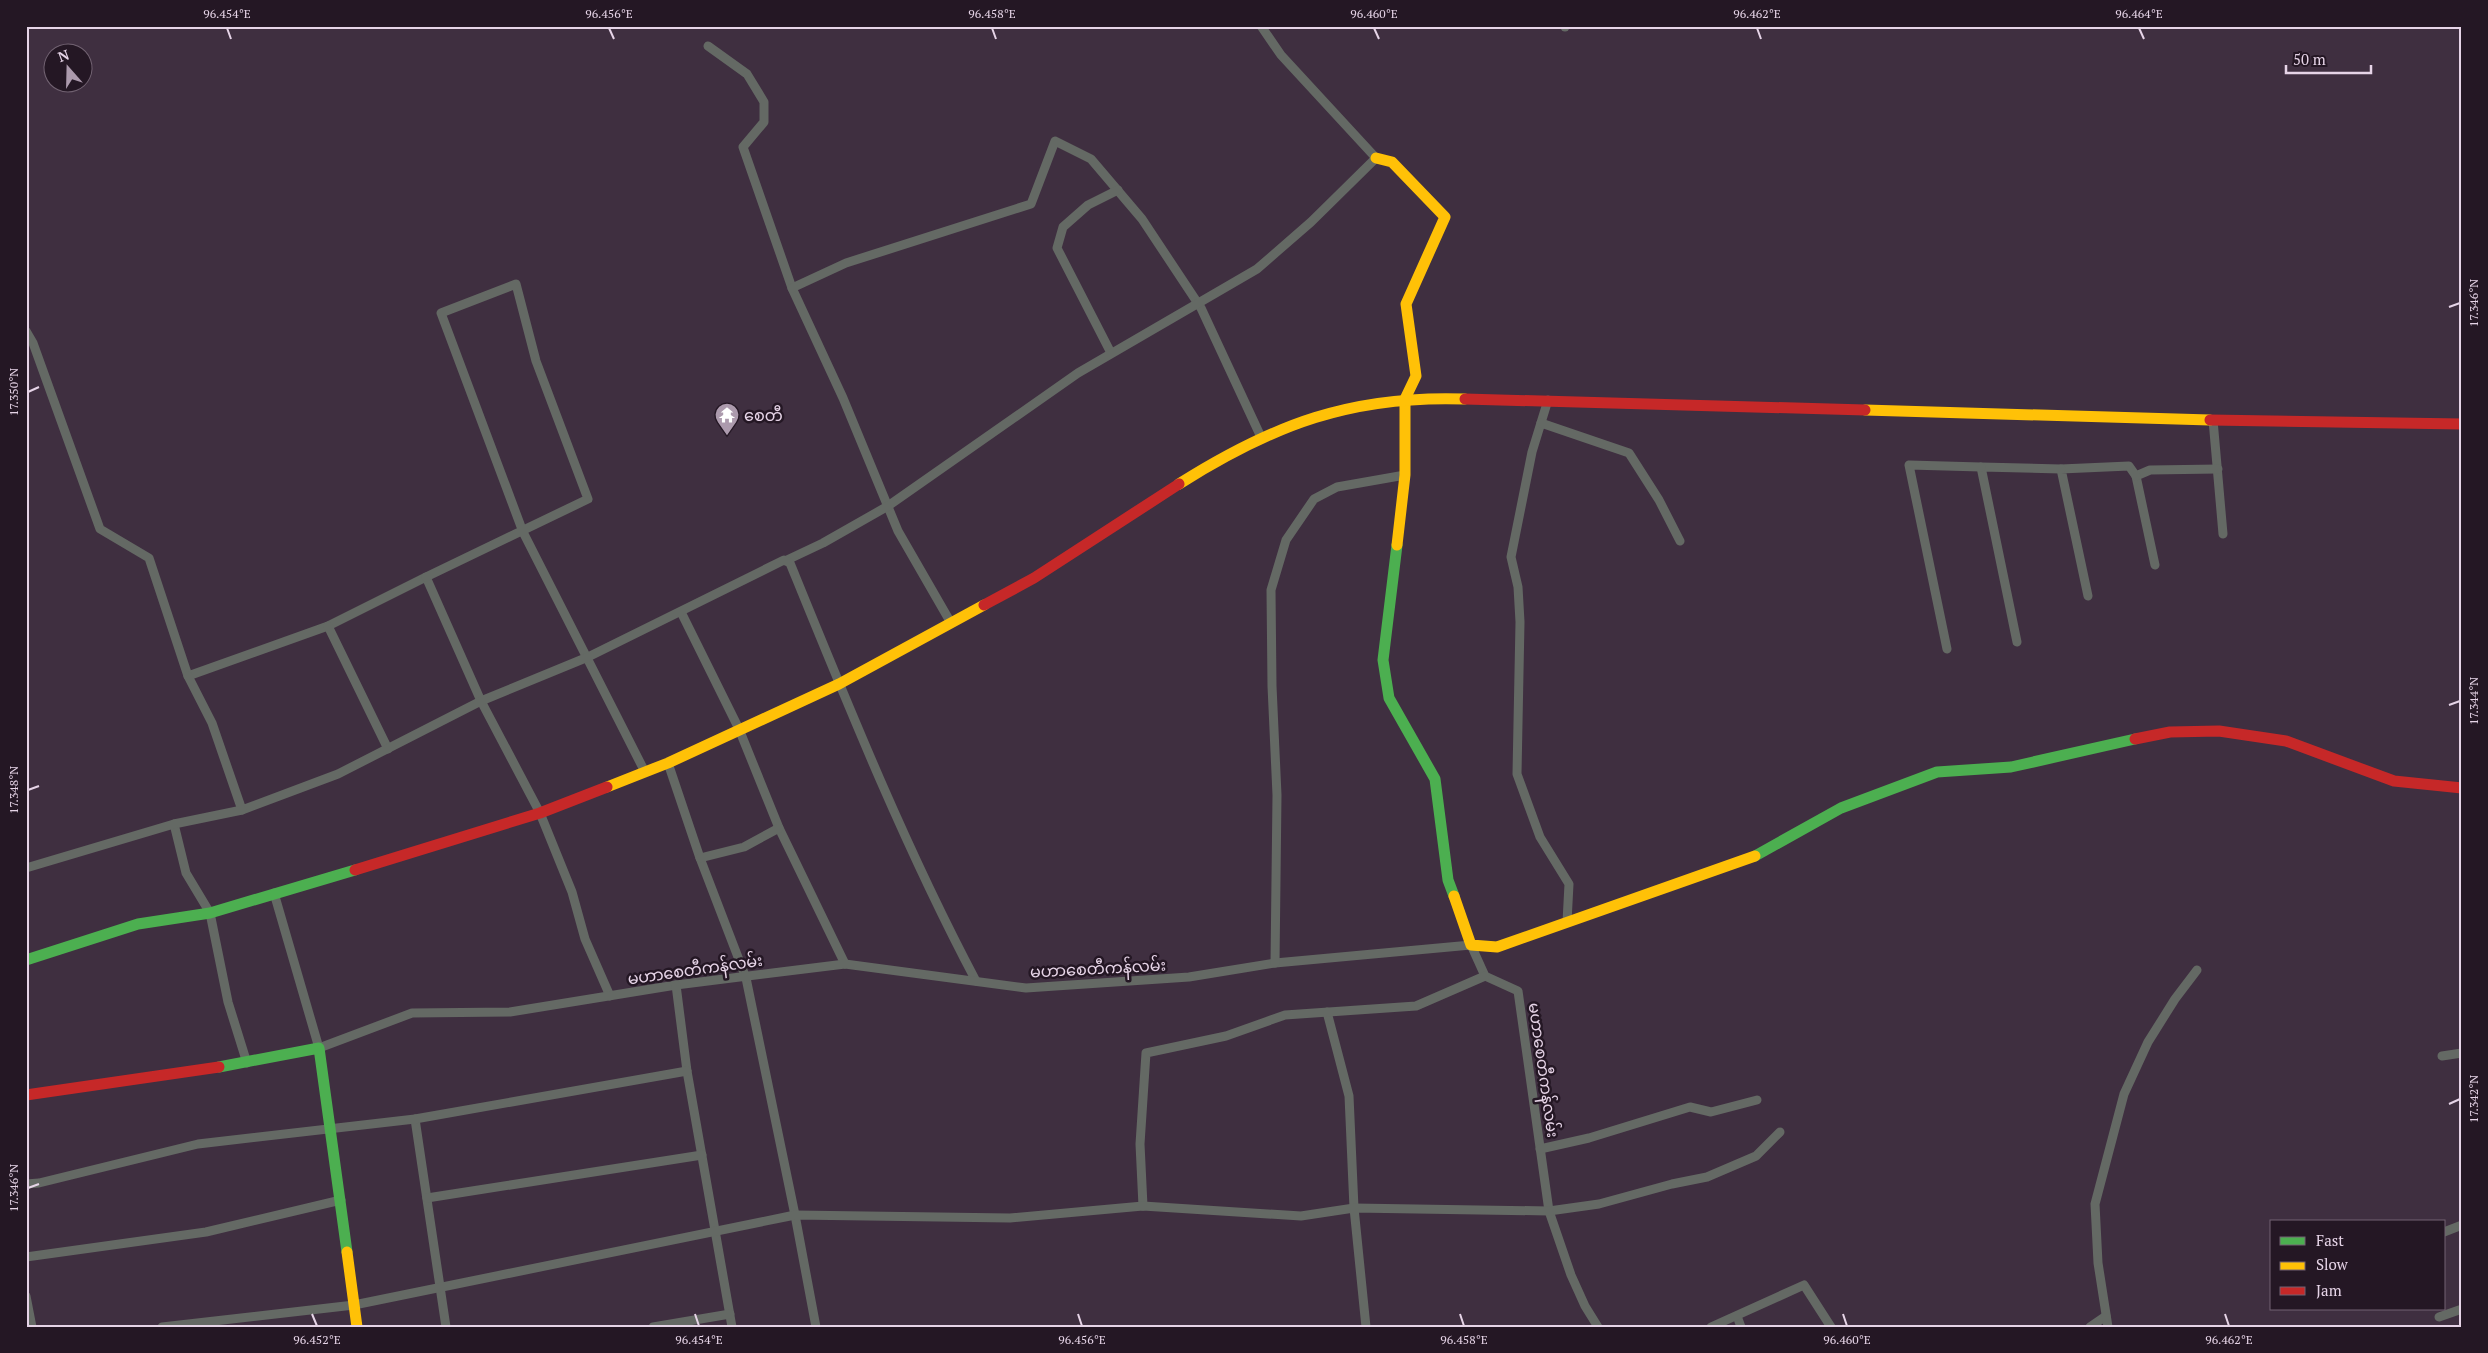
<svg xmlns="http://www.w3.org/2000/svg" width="2488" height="1353" font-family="'PT Serif','Noto Sans Myanmar',serif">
<rect width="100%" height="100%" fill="#3f2f40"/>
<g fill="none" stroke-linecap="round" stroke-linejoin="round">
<g stroke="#646964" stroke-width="9">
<path d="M 1565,26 L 1565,27"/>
<path d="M 708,46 L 747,74 L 764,102 L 764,122 L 743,147 L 792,288 L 843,398 L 898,531 L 951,623"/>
<path d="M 792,288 L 846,263 L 1031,204 L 1055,141 L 1091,159 L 1142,219 L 1201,308 L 1261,437"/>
<path d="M 26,331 L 33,343 L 100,529 L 149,558 L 188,676 L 328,626 L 426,577 L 481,701 L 540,813 L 572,892 L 585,939 L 610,996"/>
<path d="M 1111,353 L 1057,248 L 1063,227 L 1088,205 L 1118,190"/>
<path d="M 1548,400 L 1532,452 L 1511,557 L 1518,587 L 1520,622 L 1517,774 L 1540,837 L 1569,884 L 1567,922"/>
<path d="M 2213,420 L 2223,534"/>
<path d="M 1541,423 L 1629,453 L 1659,500 L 1680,541"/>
<path d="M 787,560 L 823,543 L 888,506 L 1078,373 L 1257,269 L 1311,222 L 1376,158 L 1281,55 L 1261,26"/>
<path d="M 2155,565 L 2136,476 L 2150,470 L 2218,469"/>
<path d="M 426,577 L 588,499 L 536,361 L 516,284 L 441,313 L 523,532 L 645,772"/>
<path d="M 2088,596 L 2061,469 L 2129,466 L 2136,476"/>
<path d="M 681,612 L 739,729 L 779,828 L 845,964"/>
<path d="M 328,626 L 388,749"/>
<path d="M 2017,642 L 1981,467 L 2061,469"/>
<path d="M 1947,649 L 1909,465 L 1981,467"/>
<path d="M 188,676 L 212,723 L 242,810 L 338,774 L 481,701 L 588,657 L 784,560 L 790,563 C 847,703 905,847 976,981"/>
<path d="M 668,763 L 700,858 L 746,978 L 795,1215 L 816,1327"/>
<path d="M 174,824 L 186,873 L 210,913 L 228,1002 L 247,1063"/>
<path d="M 700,858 L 744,847 L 779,828"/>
<path d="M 26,868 L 174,824 L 242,810"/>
<path d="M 274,893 L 319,1048 L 412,1013 L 510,1012 L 676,985 L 845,964 L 1026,988 L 1189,977 L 1275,963 L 1471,945 L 1485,976 L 1518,991 L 1549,1211 L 1571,1275 L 1585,1306 L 1598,1327"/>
<path d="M 1275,963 L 1277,795 L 1272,686 L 1271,590 L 1286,540 L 1314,499 L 1337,487 L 1405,475"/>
<path d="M 676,985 L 687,1071 L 732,1327"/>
<path d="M 1327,1012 L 1349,1096 L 1354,1208 L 1366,1327"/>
<path d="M 2442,1056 L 2462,1053"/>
<path d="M 415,1119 L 446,1327"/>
<path d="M 1540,1149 L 1589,1138 L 1690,1107 L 1711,1112 L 1757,1100"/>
<path d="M 26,1184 L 39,1183 L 198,1144 L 415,1119 L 687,1071"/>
<path d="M 427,1198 L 702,1155"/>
<path d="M 1143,1206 L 1140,1144 L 1146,1053 L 1226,1036 L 1285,1015 L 1416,1006 L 1485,976"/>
<path d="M 2444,1232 L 2462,1225"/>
<path d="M 26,1257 L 206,1232 L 341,1200"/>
<path d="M 26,1296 L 32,1327"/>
<path d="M 1737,1316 L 1741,1327"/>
<path d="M 2439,1317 L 2462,1309"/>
<path d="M 162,1327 L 354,1305 L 795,1215 L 1010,1218 L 1143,1206 L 1301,1216 L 1354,1208 L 1549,1211 L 1599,1204 L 1672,1184 L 1707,1177 L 1756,1156 L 1780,1132"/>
<path d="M 653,1327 L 730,1314"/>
<path d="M 1711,1327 L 1804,1285 L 1831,1327"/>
<path d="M 2090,1327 L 2106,1316"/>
<path d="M 2108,1327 L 2098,1263 L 2095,1204 L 2124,1094 L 2148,1042 L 2175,999 L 2197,970"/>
</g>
<g stroke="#4caf50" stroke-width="11">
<path d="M 1397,545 L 1383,660 L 1389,698 L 1435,779 L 1448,880 L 1454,896"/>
<path d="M 1755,856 L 1841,808 L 1937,772 L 2011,767 L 2135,739"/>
<path d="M 26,960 L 138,924 L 210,913 L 355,870"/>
<path d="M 219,1067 L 319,1048 L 347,1252"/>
</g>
<g stroke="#ffc107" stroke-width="11">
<path d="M 1376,158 L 1392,162 L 1445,217 L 1406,304 L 1416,376 L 1405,399 L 1405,475 L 1397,545"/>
<path d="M 1865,410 L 2210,420"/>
<path d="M 1179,484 C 1274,424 1352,395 1465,399"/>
<path d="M 607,787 L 668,763 L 839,684 L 984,605"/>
<path d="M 1454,896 L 1471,945 L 1497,947 L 1755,856"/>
<path d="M 347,1252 L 357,1327"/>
</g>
<g stroke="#c62828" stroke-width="11">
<path d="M 1465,399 L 1865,410"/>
<path d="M 2210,420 L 2462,424"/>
<path d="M 984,605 L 1034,578 L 1179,484"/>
<path d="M 2135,739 L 2170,732 L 2219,731 L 2286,741 L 2394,781 L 2462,788"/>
<path d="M 355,870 L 540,813 L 607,787"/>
<path d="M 26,1095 L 219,1067"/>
</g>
</g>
<path fill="none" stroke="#e6d4e7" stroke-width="2" d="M 227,28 L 231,39M 609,28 L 614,39M 992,28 L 996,39M 1374,28 L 1379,39M 1757,28 L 1761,39M 2139,28 L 2144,39M 2449,307 L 2460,303M 28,392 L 39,387M 2449,705 L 2460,701M 28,790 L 39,786M 2449,1104 L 2460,1099M 28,1188 L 39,1184M 312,1314 L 317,1326M 695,1314 L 699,1326M 1078,1314 L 1082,1326M 1460,1314 L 1464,1326M 1843,1314 L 1847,1326M 2225,1314 L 2229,1326"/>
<defs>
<symbol id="temple-pin" viewBox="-11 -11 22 30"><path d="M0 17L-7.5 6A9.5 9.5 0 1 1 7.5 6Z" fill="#ac9aad" stroke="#241724"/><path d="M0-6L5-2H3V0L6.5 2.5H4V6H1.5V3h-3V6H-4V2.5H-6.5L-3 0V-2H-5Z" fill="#fff"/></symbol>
</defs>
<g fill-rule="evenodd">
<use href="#temple-pin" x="713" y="401" width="28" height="38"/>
</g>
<g text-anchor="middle" stroke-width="5" stroke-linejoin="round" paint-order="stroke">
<g font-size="16" fill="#e6d4e7" stroke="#241724" text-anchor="start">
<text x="744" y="421">စေတီ</text>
</g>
<g font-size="16" fill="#e6d4e7" stroke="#241724">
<text transform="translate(1098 968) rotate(-3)" y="6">မဟာစေတီကန်လမ်း</text>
<text transform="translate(695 969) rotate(-8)" y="6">မဟာစေတီကန်လမ်း</text>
<text transform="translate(1544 1070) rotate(82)" y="6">မဟာစေတီကန်လမ်း</text>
</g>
</g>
<rect width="2488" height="1353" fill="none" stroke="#241724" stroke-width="55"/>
<rect x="2270" y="1220" width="175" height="90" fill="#241724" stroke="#726372"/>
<rect x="2280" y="1237" width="25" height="8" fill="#4caf50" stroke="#726372"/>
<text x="2316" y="1246" font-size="15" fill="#e6d4e7">Fast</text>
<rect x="2280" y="1262" width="25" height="8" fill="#ffc107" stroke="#726372"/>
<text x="2316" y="1270" font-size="15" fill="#e6d4e7">Slow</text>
<rect x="2280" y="1287" width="25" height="8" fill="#c62828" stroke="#726372"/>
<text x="2316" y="1296" font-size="15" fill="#e6d4e7">Jam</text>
<g transform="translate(68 68) rotate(340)"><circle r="24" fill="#241724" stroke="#726372"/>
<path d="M0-4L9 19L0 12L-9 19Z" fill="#ac9aad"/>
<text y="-8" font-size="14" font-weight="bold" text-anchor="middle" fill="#e6d4e7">N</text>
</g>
<path d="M2286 65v8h85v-8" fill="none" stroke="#e6d4e7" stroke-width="2.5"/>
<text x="2293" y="65" font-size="15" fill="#e6d4e7" stroke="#241724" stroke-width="4" paint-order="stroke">50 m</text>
<rect x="28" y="28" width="2432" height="1298" fill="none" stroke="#e6d4e7" stroke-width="2"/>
<g font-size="12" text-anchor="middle" fill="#e6d4e7">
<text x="227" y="18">96.454°E</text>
<text x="609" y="18">96.456°E</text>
<text x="992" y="18">96.458°E</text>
<text x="1374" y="18">96.460°E</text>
<text x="1757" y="18">96.462°E</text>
<text x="2139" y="18">96.464°E</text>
<text transform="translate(2474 303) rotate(-90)" y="4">17.346°N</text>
<text transform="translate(14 392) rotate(-90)" y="4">17.350°N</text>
<text transform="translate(2474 701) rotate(-90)" y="4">17.344°N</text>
<text transform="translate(14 790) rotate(-90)" y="4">17.348°N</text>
<text transform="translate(2474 1099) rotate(-90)" y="4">17.342°N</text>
<text transform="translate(14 1188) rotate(-90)" y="4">17.346°N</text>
<text x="317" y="1344">96.452°E</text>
<text x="699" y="1344">96.454°E</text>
<text x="1082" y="1344">96.456°E</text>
<text x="1464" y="1344">96.458°E</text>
<text x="1847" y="1344">96.460°E</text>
<text x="2229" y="1344">96.462°E</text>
</g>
</svg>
